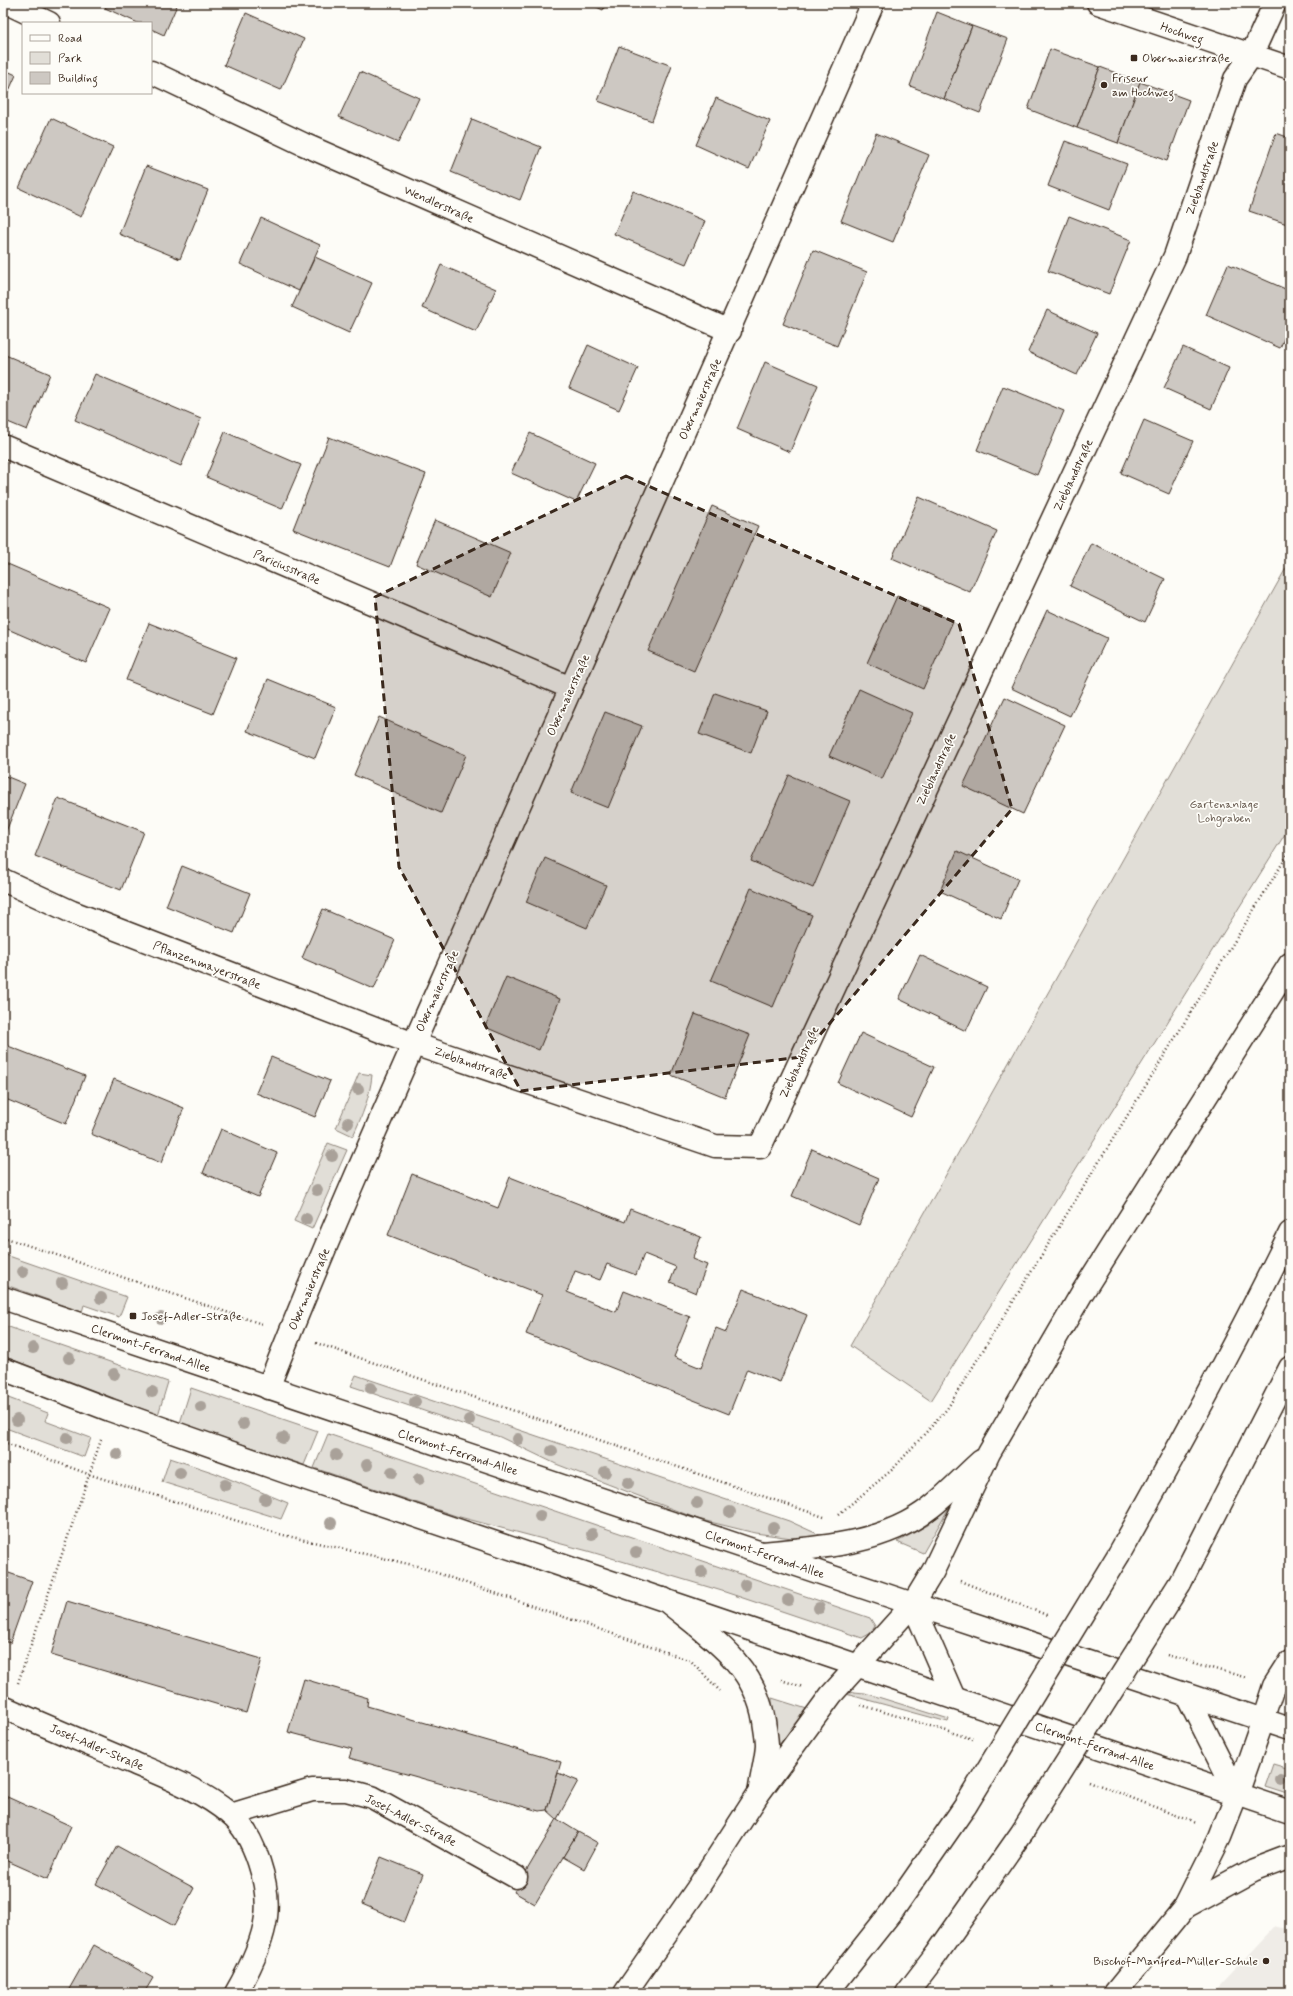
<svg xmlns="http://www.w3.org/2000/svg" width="1293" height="1996" font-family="Mynerve,sans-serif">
<rect width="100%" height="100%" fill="#fdfcf7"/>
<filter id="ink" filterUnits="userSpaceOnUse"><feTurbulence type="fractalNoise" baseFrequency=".025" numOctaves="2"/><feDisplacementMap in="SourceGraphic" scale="8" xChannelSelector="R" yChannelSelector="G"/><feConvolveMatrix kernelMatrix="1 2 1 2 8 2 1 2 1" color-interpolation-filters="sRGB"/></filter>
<g filter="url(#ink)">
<path fill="#efece7" d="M 1275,1926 L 1290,1930 L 1290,1993 L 1212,1993 Z"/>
<g fill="#e1ded7" stroke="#8e847a">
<path d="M 1290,561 L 1290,826 L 931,1401 L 850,1346 Z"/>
<path d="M 359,1073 L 372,1075 C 370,1097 362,1116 353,1136 L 336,1128 Z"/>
<path d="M 328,1143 L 347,1150 L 312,1229 L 294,1221 Z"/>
<path d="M 3,1254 L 127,1297 L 119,1317 L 84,1305 L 82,1312 L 3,1284 Z"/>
<path d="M 3,1325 L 168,1382 L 158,1415 L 3,1356 Z"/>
<path d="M 356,1375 L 789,1521 L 822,1536 L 792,1538 L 755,1533 L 698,1519 L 556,1464 L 500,1437 L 351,1386 Z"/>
<path d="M 191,1388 L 318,1431 L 304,1465 L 180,1423 Z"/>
<path d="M 3,1396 L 48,1413 L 45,1421 L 91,1438 L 84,1457 L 3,1427 Z"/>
<path d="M 328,1434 L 870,1618 L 875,1626 L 871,1633 L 862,1638 L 722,1591 L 588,1551 L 456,1516 L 314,1468 Z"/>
<path d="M 170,1458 L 215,1473 L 288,1503 L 281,1519 L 162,1482 Z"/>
<path d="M 950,1506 L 923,1553 L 897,1542 L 928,1525 Z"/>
<path d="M 853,1692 L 865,1693 L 949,1719 L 948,1722 L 846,1694 Z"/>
<path d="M 772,1698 L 807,1709 L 774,1760 Z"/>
<path d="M 1273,1764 L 1290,1769 L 1290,1795 L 1265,1787 Z"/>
</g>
<g fill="#cdc8c2" stroke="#3b2a1e">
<path d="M 108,3 L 178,3 L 164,35 L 151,29 L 151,23 L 138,23 L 105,8 Z"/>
<path d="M 588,3 L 606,3 L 603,10 Z"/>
<path d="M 937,12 L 972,26 L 944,99 L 910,86 Z"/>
<path d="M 246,13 L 304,39 L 281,90 L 224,65 Z"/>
<path d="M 972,26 L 1008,39 L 980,113 L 944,99 Z"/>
<path d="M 619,46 L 672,66 L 652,121 L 598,101 Z"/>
<path d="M 1050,49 L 1100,67 L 1077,128 L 1028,109 Z"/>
<path d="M 1100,67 L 1140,82 L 1118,143 L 1077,128 Z"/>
<path d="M 3,69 L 16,75 L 3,104 Z"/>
<path d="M 360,72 L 419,98 L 398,143 L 339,117 Z"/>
<path d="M 1140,82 L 1189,100 L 1167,161 L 1118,143 Z"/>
<path d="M 716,98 L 770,121 L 749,169 L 696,145 Z"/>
<path d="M 51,118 L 113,147 L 81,217 L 19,188 Z"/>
<path d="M 472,119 L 541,147 L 520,200 L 451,172 Z"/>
<path d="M 876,133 L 929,155 L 893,242 L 841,221 Z"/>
<path d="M 1276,133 L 1290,138 L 1290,225 L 1249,211 Z"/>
<path d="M 1065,141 L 1127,164 L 1109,210 L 1048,186 Z"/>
<path d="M 146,166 L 208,190 L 180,259 L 119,234 Z"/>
<path d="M 633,191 L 705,221 L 686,264 L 614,234 Z"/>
<path d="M 1069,216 L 1131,240 L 1109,294 L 1048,271 Z"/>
<path d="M 261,218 L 320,245 L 299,291 L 240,264 Z"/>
<path d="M 813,250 L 867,272 L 837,346 L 783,324 Z"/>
<path d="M 315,257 L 372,283 L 349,333 L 292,307 Z"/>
<path d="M 1228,264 L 1290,291 L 1290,325 L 1280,348 L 1206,315 Z"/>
<path d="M 441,265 L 496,289 L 476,332 L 422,308 Z"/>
<path d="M 1047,310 L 1097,333 L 1077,375 L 1028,352 Z"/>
<path d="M 588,345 L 638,368 L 619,410 L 569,388 Z"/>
<path d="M 1183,347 L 1229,368 L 1211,409 L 1164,388 Z"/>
<path d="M 3,354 L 50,374 L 27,430 L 3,420 Z"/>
<path d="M 765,362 L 818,385 L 790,452 L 737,429 Z"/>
<path d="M 95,374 L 201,419 L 181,466 L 75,420 Z"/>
<path d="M 1003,386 L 1064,411 L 1037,475 L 977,450 Z"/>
<path d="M 1144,420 L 1193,441 L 1169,494 L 1121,473 Z"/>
<path d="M 225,432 L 301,465 L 282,509 L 206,477 Z"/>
<path d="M 530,433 L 595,463 L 576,502 L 511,473 Z"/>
<path d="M 329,437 L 426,474 L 390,567 L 293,529 Z"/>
<path d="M 919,497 L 997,531 L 970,592 L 892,558 Z"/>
<path d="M 712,506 L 758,526 L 694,671 L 648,651 Z"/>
<path d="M 435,520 L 511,553 L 492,597 L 416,564 Z"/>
<path d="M 1091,543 L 1165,579 L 1145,622 L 1070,586 Z"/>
<path d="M 3,562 L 110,608 L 86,663 L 3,627 Z"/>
<path d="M 897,596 L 953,621 L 923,689 L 867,663 Z"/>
<path d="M 1047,610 L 1107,638 L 1070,716 L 1011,688 Z"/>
<path d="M 149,623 L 236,658 L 213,714 L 126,680 Z"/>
<path d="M 268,679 L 336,707 L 315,758 L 247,731 Z"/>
<path d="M 859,689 L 912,713 L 882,779 L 829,756 Z"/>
<path d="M 715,693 L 767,711 L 751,753 L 699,734 Z"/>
<path d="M 1005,697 L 1065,725 L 1023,814 L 963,786 Z"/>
<path d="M 605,712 L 642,726 L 608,808 L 571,793 Z"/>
<path d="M 379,717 L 466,755 L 441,813 L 354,775 Z"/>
<path d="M 3,775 L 25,784 L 3,839 Z"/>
<path d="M 789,775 L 850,801 L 813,888 L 751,861 Z"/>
<path d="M 58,798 L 144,832 L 121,890 L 35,856 Z"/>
<path d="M 957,851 L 1018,879 L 1001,919 L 940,891 Z"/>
<path d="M 545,858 L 606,885 L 587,928 L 526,902 Z"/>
<path d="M 182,866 L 250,893 L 234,933 L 166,906 Z"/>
<path d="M 751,888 L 812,915 L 773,1007 L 711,981 Z"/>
<path d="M 323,909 L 395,940 L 374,989 L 302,958 Z"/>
<path d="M 920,955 L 987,987 L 966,1031 L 899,999 Z"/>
<path d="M 506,977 L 560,999 L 539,1050 L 485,1027 Z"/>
<path d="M 695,1014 L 750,1035 L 725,1097 L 671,1075 Z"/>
<path d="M 861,1033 L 934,1067 L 911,1117 L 838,1083 Z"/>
<path d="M 3,1044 L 85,1076 L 66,1124 L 3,1098 Z"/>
<path d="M 271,1057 L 330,1081 L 315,1117 L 256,1093 Z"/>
<path d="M 114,1079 L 184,1108 L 161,1163 L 91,1134 Z"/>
<path d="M 221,1129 L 277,1153 L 258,1197 L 203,1173 Z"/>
<path d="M 812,1149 L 879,1178 L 859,1225 L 792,1196 Z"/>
<path d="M 412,1174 L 498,1208 L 510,1177 L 625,1222 L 630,1209 L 701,1237 L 692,1259 L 707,1265 L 696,1293 L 670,1282 L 676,1267 L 644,1254 L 636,1275 L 607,1264 L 600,1280 L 575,1271 L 567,1292 L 616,1312 L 624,1291 L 690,1317 L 674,1357 L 701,1368 L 716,1328 L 726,1332 L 743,1289 L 807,1315 L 780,1382 L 747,1369 L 729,1414 L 526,1334 L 542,1295 L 388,1235 Z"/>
<path d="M 3,1571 L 32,1581 L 10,1643 L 3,1641 Z"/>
<path d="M 67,1601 L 262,1659 L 246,1713 L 51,1655 Z"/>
<path d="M 304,1679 L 368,1698 L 367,1706 L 561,1762 L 547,1810 L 539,1811 L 349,1758 L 352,1749 L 288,1732 Z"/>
<path d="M 558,1773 L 578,1781 L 557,1819 L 547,1810 Z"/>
<path d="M 3,1795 L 71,1826 L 48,1879 L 3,1859 Z"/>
<path d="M 557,1819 L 578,1832 L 535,1904 L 514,1892 Z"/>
<path d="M 578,1832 L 598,1843 L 584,1869 L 563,1857 Z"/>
<path d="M 117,1846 L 194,1888 L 174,1926 L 96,1884 Z"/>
<path d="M 381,1857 L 423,1874 L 404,1922 L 362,1904 Z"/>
<path d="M 94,1945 L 153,1978 L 144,1993 L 71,1993 L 68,1991 Z"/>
</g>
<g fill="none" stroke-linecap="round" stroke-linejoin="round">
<defs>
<g id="minor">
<path d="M 7,3 L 49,23"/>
<path d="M 1098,3 L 1290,68"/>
<path d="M 151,72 L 303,144 L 730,331"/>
<path d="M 3,446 L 571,688"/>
<path d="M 3,880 L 72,912 L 414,1044 L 715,1146 L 760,1147 L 1175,256 L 1235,79 L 1251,56 L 1275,3"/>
<path d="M 3,1298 L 913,1604 L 1290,1729"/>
<path d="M 3,1369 L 110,1410 L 286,1472 L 1290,1812"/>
<path d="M 268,1388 C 339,1207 421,1029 499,851 C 624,568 750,286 873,3"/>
<path d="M 913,1604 L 954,1698"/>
<path d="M 858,1665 L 913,1604"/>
<path d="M 1187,1695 L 1237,1794"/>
<path d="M 3,1707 C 45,1726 89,1744 131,1762 C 166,1777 201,1790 230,1814 C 255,1835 270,1886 266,1917 C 263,1942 248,1972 236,1993"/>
<path d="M 1237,1794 L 1263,1720"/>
<path d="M 231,1815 L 312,1790 L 346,1790 L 372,1797 L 516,1877"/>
</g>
<g id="highway">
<path d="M 762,1553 C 819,1548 885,1544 931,1507 C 949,1493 964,1476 981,1461"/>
<path d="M 1119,1554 C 1178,1449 1237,1342 1290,1233"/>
<path d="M 1180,1583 L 1290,1368"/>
<path d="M 664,1599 C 706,1634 755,1663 764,1721 C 765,1729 767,1738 767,1746 C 766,1760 762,1774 760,1788"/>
<path d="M 913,1604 L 933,1571 L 989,1453 L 1082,1293 L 1290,964"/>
<path d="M 1263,1720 L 1274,1686 L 1290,1661"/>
<path d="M 1185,1907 L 1253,1870 L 1290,1856"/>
<path d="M 625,1993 L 697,1889 L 759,1793 L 831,1695 L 858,1665"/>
<path d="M 827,1993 L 893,1910 L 966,1805"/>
<path d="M 907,1993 L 936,1955 L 1023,1831"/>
<path d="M 1115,1993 L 1185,1907 L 1220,1837 L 1237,1794"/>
</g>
</defs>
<use href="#minor" stroke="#3b2a1e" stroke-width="25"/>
<use href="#highway" stroke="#3b2a1e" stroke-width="25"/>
<g stroke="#3b2a1e" stroke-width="2.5" stroke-dasharray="1 3" stroke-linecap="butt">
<path d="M 3,1237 L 262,1324"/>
<path d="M 316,1343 L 824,1517"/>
<path d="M 3,1442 L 88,1474 L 279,1534 L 417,1566 L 691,1661 L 720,1691"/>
<path d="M 839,1514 L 893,1469 L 947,1409 L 1290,851"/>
<path d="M 960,1581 L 1049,1616"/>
<path d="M 1167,1655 L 1247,1678"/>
<path d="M 781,1680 L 803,1687"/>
<path d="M 18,1683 L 102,1437"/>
<path d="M 861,1705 L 973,1739"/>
<path d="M 1089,1781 L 1195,1823"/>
</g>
<use href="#minor" stroke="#fdfcf7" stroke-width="22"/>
<use href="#highway" stroke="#fdfcf7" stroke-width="22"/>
<defs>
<g id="highway-bridge">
<path d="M 966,1805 L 1119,1554"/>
<path d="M 1023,1831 L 1180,1583"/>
</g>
</defs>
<use href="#highway-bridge" stroke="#3b2a1e" stroke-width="25" stroke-linecap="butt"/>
<use href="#highway-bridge" stroke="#fdfcf7" stroke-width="22"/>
</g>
<g fill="#a9a199">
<circle cx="358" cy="1089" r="6"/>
<circle cx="348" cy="1123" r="6"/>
<circle cx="332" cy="1156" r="6"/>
<circle cx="317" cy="1190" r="6"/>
<circle cx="306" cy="1219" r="6"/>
<circle cx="23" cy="1272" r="6"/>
<circle cx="62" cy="1283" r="6"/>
<circle cx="101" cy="1298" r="6"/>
<circle cx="161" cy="1318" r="6"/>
<circle cx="33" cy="1348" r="6"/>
<circle cx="69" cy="1358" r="6"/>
<circle cx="114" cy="1374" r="6"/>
<circle cx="371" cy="1388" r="6"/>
<circle cx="152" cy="1392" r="6"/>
<circle cx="415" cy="1402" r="6"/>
<circle cx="201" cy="1407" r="6"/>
<circle cx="17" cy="1420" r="6"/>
<circle cx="469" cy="1420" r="6"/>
<circle cx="243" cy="1424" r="6"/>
<circle cx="67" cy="1438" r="6"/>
<circle cx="283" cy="1438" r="6"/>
<circle cx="518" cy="1439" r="6"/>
<circle cx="552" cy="1451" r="6"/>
<circle cx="117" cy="1454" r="6"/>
<circle cx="336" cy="1455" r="6"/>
<circle cx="367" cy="1465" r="6"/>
<circle cx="392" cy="1472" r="6"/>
<circle cx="605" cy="1472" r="6"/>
<circle cx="180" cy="1473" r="6"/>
<circle cx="419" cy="1479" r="6"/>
<circle cx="628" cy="1483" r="6"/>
<circle cx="225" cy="1485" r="6"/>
<circle cx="265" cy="1499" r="6"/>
<circle cx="697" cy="1503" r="6"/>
<circle cx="730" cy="1512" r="6"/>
<circle cx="540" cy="1516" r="6"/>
<circle cx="331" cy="1523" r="6"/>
<circle cx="773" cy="1528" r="6"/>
<circle cx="592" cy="1534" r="6"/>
<circle cx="636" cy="1552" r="6"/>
<circle cx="702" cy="1572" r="6"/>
<circle cx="745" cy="1585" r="6"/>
<circle cx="788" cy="1600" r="6"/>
<circle cx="819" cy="1608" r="6"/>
<circle cx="1281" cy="1779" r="6"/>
</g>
</g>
<path fill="#3b2a1e" fill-opacity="0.2" stroke="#3b2a1e" stroke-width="3" stroke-dasharray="8 5" stroke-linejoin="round" d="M 626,476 L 959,624 L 1012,809 L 801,1057 L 521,1091 L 399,867 L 375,597 Z"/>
<g fill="#3b2a1e" stroke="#fdfcf7" stroke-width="1.5">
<rect x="1130" y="54" width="8" height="8" rx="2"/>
<circle cx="1104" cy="85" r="4"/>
<rect x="129" y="1312" width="8" height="8" rx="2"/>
<circle cx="1266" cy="1961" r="4"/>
</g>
<g text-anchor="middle" stroke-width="3.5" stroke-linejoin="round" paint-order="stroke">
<g font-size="12" fill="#3b2a1e" stroke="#fdfcf7">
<text transform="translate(1182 33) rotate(19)" y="4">Hochweg</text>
<text transform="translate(1202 178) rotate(-71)" y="4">Zieblandstraße</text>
<text transform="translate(439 204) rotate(24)" y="4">Wendlerstraße</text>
<text transform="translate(700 399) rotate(-66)" y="4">Obermaierstraße</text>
<text transform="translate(1073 475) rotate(-65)" y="4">Zieblandstraße</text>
<text transform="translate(287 567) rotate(23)" y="4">Pariciusstraße</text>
<text transform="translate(568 695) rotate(-66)" y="4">Obermaierstraße</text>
<text transform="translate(936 769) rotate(-65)" y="4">Zieblandstraße</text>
<text transform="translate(207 965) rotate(21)" y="4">Pflanzenmayerstraße</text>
<text transform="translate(437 991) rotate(-66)" y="4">Obermaierstraße</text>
<text transform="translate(799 1062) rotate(-65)" y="4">Zieblandstraße</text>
<text transform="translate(471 1063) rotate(19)" y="4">Zieblandstraße</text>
<text transform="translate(309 1289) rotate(-67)" y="4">Obermaierstraße</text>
<text transform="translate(151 1348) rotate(19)" y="4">Clermont-Ferrand-Allee</text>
<text transform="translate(458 1452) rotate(18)" y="4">Clermont-Ferrand-Allee</text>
<text transform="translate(765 1554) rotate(19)" y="4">Clermont-Ferrand-Allee</text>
<text transform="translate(1095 1746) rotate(19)" y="4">Clermont-Ferrand-Allee</text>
<text transform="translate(97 1747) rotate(23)" y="4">Josef-Adler-Straße</text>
<text transform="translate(411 1820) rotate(27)" y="4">Josef-Adler-Straße</text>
</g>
<g font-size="12" fill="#3b2a1e" stroke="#fdfcf7" text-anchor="start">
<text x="1142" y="62">Obermaierstraße</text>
<text x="1112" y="82">Friseur<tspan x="1112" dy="14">am Hochweg</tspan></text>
<text x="141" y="1320">Josef-Adler-Straße</text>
<text x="1258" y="1965" text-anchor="end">Bischof-Manfred-Müller-Schule</text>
</g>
<g font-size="12" fill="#64574c" stroke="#fdfcf7">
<text x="1224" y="808">Gartenanlage<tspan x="1224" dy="14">Lohgraben</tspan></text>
</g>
</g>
<rect width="1293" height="1996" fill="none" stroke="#fdfcf7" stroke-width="16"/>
<rect x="8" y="8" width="1277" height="1980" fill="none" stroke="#3b2a1e" stroke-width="1.5" filter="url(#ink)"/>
<rect x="22" y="22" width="130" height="72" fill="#fdfcf7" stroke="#afa8a0"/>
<rect x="30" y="35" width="20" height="6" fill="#fdfcf7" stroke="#afa8a0"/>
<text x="58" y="42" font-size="12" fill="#3b2a1e">Road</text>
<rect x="30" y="52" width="20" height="12" fill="#e1ded7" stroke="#afa8a0"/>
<text x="58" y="62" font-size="12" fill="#3b2a1e">Park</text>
<rect x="30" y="72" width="20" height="12" fill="#cdc8c2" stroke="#afa8a0"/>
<text x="58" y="82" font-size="12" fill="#3b2a1e">Building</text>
</svg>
